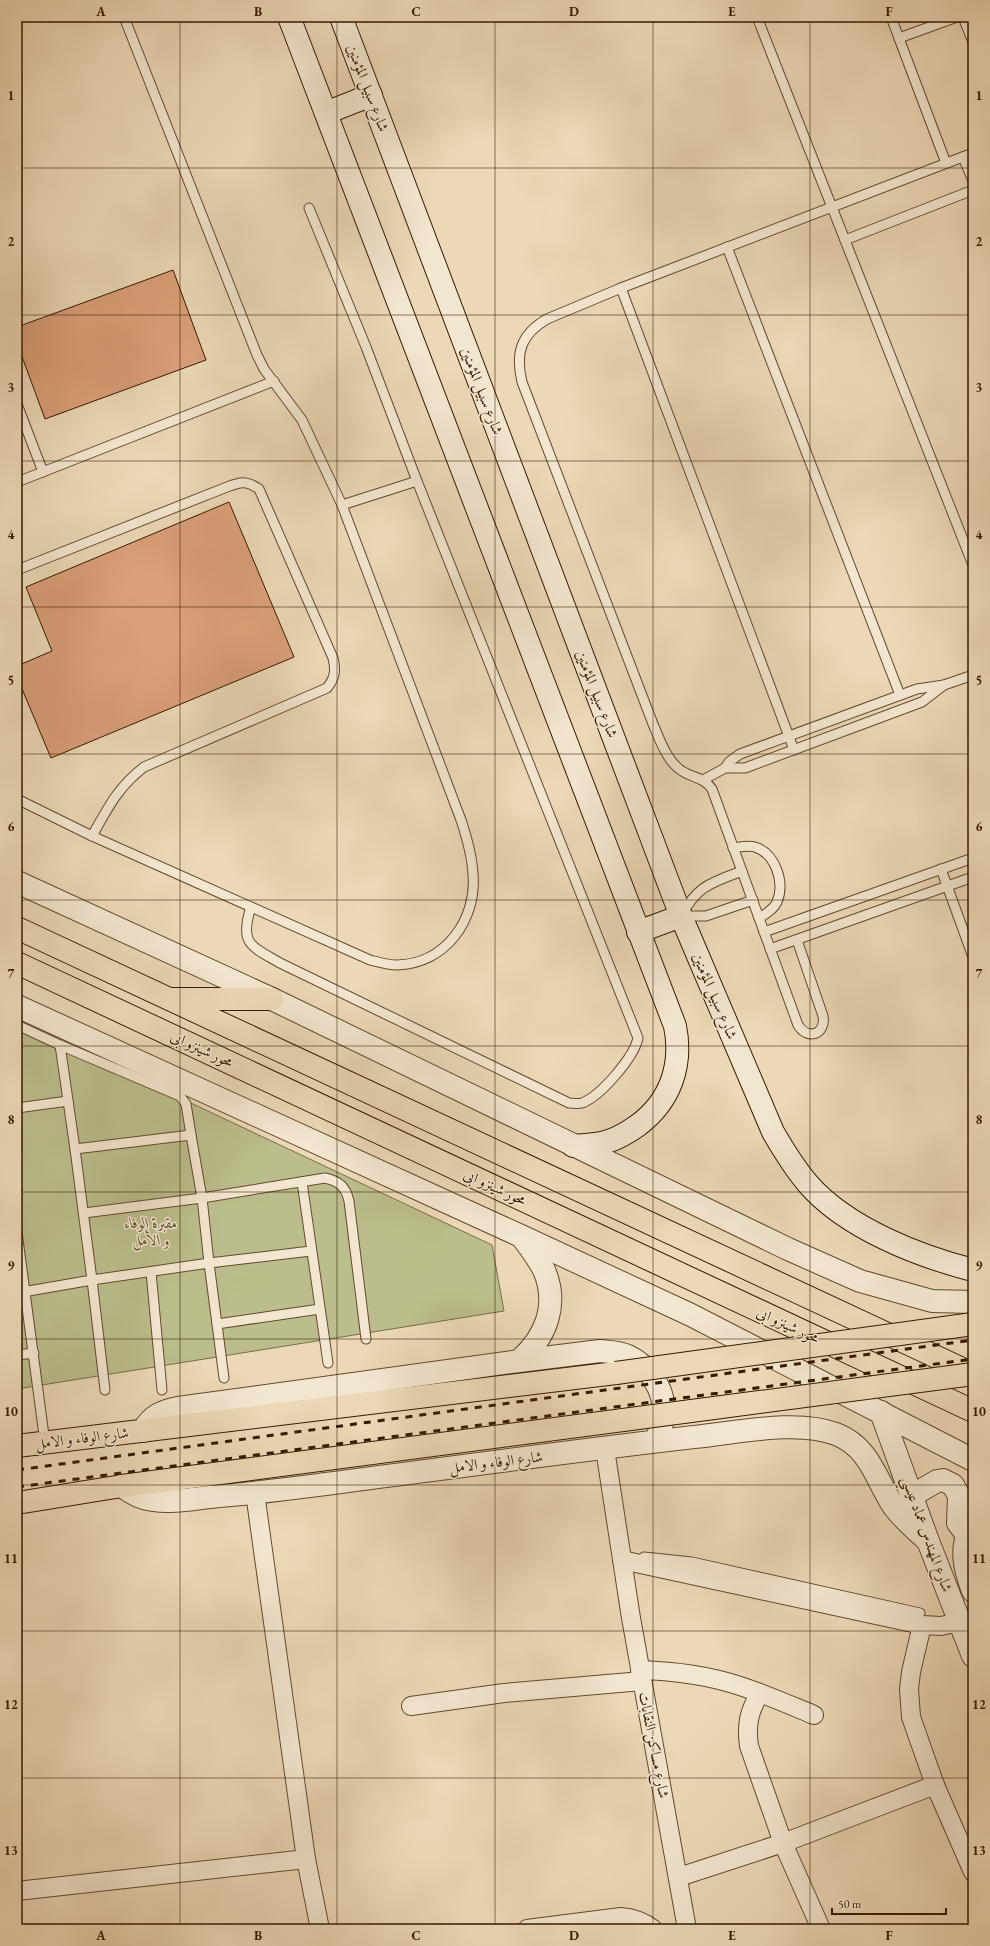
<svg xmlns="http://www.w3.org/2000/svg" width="990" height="1946" font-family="'EB Garamond',Amiri,serif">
<rect width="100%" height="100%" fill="#ecd8b6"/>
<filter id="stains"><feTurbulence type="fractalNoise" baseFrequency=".005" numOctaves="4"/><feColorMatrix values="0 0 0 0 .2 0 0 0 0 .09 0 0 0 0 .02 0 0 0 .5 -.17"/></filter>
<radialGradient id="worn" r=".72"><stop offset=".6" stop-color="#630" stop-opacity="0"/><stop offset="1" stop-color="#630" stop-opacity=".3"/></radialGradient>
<path fill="#bbbe8c" stroke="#786c46" d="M 17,1021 L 492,1245 L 504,1311 L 17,1389 Z"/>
<g fill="#dba079" stroke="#351900">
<path d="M 173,270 L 206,360 L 45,419 L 17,343 L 17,327 Z"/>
<path d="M 229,502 L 294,657 L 51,758 L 17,677 L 17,666 L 52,651 L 26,587 Z"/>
</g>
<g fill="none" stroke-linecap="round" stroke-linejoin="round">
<defs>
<g id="service">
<path d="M 757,17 L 973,565"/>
<path d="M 891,17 L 946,163"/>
<path d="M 963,17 L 973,42"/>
<path d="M 899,38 L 957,17"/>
<path d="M 963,157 L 973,181"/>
<path d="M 309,208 L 366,347 L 417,481"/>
<path d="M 845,240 L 973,190"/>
<path d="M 727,247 L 900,695"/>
<path d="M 621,288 L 794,750"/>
<path d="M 17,404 L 43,472"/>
<path d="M 17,482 L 274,381"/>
<path d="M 17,570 L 227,487 C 240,482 246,480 259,489 L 333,658 C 336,671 335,678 327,688 L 144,767 C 117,788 108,808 92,836"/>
<path d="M 725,768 L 745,768 L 922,702 L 944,685"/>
<path d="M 703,780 L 725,768 L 729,762 L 740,754 L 917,689 L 944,685 L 973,675"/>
<path d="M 17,799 L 92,836 L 370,960 C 378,962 388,965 397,965 C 445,964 477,920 473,874 C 472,855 467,838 461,820 L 342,505 L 302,420 L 264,369 L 257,355 L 124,17"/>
<path d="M 733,848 C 740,847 748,845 755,847 C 776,854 785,883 777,902 C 774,909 766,914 759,918"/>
<path d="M 941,869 L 973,957"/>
<path d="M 742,871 C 711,883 698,885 681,916 L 706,916 L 753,900"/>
<path d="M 251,907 C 239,944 251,946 280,963 L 569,1103 C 573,1103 578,1104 582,1103 C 601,1096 634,1057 638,1038 L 417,481 L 342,505"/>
<path d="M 764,932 L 973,858"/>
<path d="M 797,940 L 823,1016 C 826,1034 808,1041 798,1025 L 712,789 C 703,776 689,778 678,768 C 666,758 659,738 653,724 L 522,382 C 515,353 521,334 547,319 L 621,288 L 973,153"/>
<path d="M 770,949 L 973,877"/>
<path d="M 17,1025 L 60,1045 L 75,1149 L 191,1135 L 202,1198 L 325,1178 C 339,1181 346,1187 349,1201 L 366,1339"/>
<path d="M 60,1045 L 180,1096 L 186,1104 L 191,1135"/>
<path d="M 17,1108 L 68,1101"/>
<path d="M 75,1149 L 92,1280 L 209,1263 L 224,1378"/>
<path d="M 302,1182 L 328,1363"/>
<path d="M 84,1213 L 202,1198 L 209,1263 L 311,1251"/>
<path d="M 17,1232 L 45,1443"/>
<path d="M 151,1272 L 162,1390"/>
<path d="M 17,1293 L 92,1280 L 105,1390"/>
<path d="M 217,1324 L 320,1309"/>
<path d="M 17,1355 L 34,1353"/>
<path d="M 644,1557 L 692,1562 L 920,1613"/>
</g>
<g id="minor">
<path d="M 605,1449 L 631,1618 L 687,1929"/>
<path d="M 255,1493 L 306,1859 L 320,1929"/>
<path d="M 622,1560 L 922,1625 L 941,1626 L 960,1622"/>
<path d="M 922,1625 L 911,1672 L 909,1689 L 911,1717 L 935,1785 L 973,1872"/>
<path d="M 640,1670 C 674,1671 707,1675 740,1686 C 765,1694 790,1705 814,1715"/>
<path d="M 760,1693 C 749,1711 746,1725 749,1746 L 783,1843 L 821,1929"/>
<path d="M 411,1706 L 504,1693 L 642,1681"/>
<path d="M 679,1877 L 783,1843 L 935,1785"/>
<path d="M 17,1891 L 306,1859"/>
<path d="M 527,1929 L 621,1917 C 634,1918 643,1921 653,1929"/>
</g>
<g id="tertiary">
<path d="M 17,882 L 272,999 L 788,1249 L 860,1281 L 932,1301 L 973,1302"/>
<path d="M 17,1006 L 521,1236 L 691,1315 L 973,1460"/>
<path d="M 519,1361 L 600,1351 C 610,1352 619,1352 628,1356 C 656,1370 672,1403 659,1432"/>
<path d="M 881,1412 L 928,1541 L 973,1656"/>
<path d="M 143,1431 C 151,1416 162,1411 178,1408 L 519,1361 C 546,1337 559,1305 544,1270 C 538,1258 530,1248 522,1237"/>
<path d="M 122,1486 C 131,1493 141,1499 153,1500 C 172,1503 191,1499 210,1497 C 249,1494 287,1489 326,1484 C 449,1468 571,1451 694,1437 C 736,1433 796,1419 836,1434 C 870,1447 876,1480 894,1507 C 904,1520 916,1530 928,1541"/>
<path d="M 913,1495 L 937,1481 L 943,1480 L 953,1485 L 959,1496 L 958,1523 L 967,1535"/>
<path d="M 973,1523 C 959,1546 964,1568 973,1591"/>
</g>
<g id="secondary">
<path d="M 289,17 L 675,1026 C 683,1066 670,1102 637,1126 C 627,1133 614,1141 601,1143 C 592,1145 582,1145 573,1146"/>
<path d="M 341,17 L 681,916 L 773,1132 C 784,1151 795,1169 809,1185 C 847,1228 918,1256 973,1270"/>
<path d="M 326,113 L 371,95"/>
<path d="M 638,932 L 681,916"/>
</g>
<g id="primary">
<path d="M 17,928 L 973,1374"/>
<path d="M 17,963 L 973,1411"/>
<path d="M 172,999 L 272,999"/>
<path d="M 17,1446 L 616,1373"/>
<path d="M 17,1503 L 122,1486 L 623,1420"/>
</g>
</defs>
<use href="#service" stroke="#63492e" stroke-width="11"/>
<use href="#minor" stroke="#63492e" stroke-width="20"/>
<use href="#tertiary" stroke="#63492e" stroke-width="24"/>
<use href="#secondary" stroke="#351900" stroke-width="24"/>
<use href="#primary" stroke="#351900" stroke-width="24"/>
<use href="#service" stroke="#f3e6d0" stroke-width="9"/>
<use href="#minor" stroke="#f3e6d0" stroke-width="18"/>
<use href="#tertiary" stroke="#f3e6d0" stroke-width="22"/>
<use href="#secondary" stroke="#f3e6d0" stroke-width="22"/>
<use href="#primary" stroke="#ecd8b6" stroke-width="22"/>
<g stroke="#351900" stroke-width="3" stroke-dasharray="7 7" stroke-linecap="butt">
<path d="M 17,1470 L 973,1340"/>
<path d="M 17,1487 L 973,1359"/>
</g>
<defs>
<g id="primary-bridge">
<path d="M 616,1373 L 973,1324"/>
<path d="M 623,1420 L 973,1374"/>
</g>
</defs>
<use href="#primary-bridge" stroke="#351900" stroke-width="24" stroke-linecap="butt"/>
<use href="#primary-bridge" stroke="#ecd8b6" stroke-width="22"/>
</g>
<path fill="none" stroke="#351900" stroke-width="1" stroke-opacity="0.55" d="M 180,17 L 180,1929M 337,17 L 337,1929M 495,17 L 495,1929M 653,17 L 653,1929M 810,17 L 810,1929M 17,168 L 973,168M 17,315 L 973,315M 17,461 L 973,461M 17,607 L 973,607M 17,754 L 973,754M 17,900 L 973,900M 17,1046 L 973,1046M 17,1192 L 973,1192M 17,1339 L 973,1339M 17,1485 L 973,1485M 17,1631 L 973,1631M 17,1778 L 973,1778"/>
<g text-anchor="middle" stroke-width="3" stroke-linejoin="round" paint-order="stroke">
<g font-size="15" fill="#351900" stroke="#f3e6d0">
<text transform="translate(368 88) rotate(69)" y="5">شارع سبيل المؤمنين</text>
<text transform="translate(482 391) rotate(69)" y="5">شارع سبيل المؤمنين</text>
<text transform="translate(597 694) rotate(69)" y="5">شارع سبيل المؤمنين</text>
<text transform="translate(715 996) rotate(67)" y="5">شارع سبيل المؤمنين</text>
<text transform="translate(202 1049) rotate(25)" y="5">محور شينزو ابى</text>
<text transform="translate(495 1187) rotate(25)" y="5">محور شينزو ابى</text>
<text transform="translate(788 1325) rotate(25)" y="5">محور شينزو ابى</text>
<text transform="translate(82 1438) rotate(-7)" y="5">شارع الوفاء و الامل</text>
<text transform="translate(496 1462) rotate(-7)" y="5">شارع الوفاء و الامل</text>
<text transform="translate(927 1534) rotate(70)" y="5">شارع المهندس عماد عيسي</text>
<text transform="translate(654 1745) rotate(79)" y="5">شارع مساكن النقابات</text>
</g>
<g font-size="15" font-style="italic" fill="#5d4b2a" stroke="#f3e6d0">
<text x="151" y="1228">مقبرة الوفاء<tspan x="151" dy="17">و الأمل</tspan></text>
</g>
</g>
<rect width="990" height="1946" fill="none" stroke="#ecd8b6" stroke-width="44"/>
<path d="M832 1908v6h114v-6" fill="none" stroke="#351900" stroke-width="2"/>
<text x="838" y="1908" font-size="12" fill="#351900" stroke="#f3e6d0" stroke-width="3" paint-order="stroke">50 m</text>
<rect x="22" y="22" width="946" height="1902" fill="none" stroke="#351900" stroke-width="1.5"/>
<g font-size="13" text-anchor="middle" font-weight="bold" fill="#351900">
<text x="101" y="16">A</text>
<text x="258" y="16">B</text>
<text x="416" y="16">C</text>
<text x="574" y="16">D</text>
<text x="732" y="16">E</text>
<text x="889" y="16">F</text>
<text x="11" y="100">1</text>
<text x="979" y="100">1</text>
<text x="11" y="246">2</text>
<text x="979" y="246">2</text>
<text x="11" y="392">3</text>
<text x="979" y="392">3</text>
<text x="11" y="539">4</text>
<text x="979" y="539">4</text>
<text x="11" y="685">5</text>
<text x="979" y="685">5</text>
<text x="11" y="831">6</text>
<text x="979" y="831">6</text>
<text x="11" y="978">7</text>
<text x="979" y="978">7</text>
<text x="11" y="1124">8</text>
<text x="979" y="1124">8</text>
<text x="11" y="1270">9</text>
<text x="979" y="1270">9</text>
<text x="11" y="1416">10</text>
<text x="979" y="1416">10</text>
<text x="11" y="1563">11</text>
<text x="979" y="1563">11</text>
<text x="11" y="1709">12</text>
<text x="979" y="1709">12</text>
<text x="11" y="1855">13</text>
<text x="979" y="1855">13</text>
<text x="101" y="1940">A</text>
<text x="258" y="1940">B</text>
<text x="416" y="1940">C</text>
<text x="574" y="1940">D</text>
<text x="732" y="1940">E</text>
<text x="889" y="1940">F</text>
</g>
<rect width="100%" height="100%" filter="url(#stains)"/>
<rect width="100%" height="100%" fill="url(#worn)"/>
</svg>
